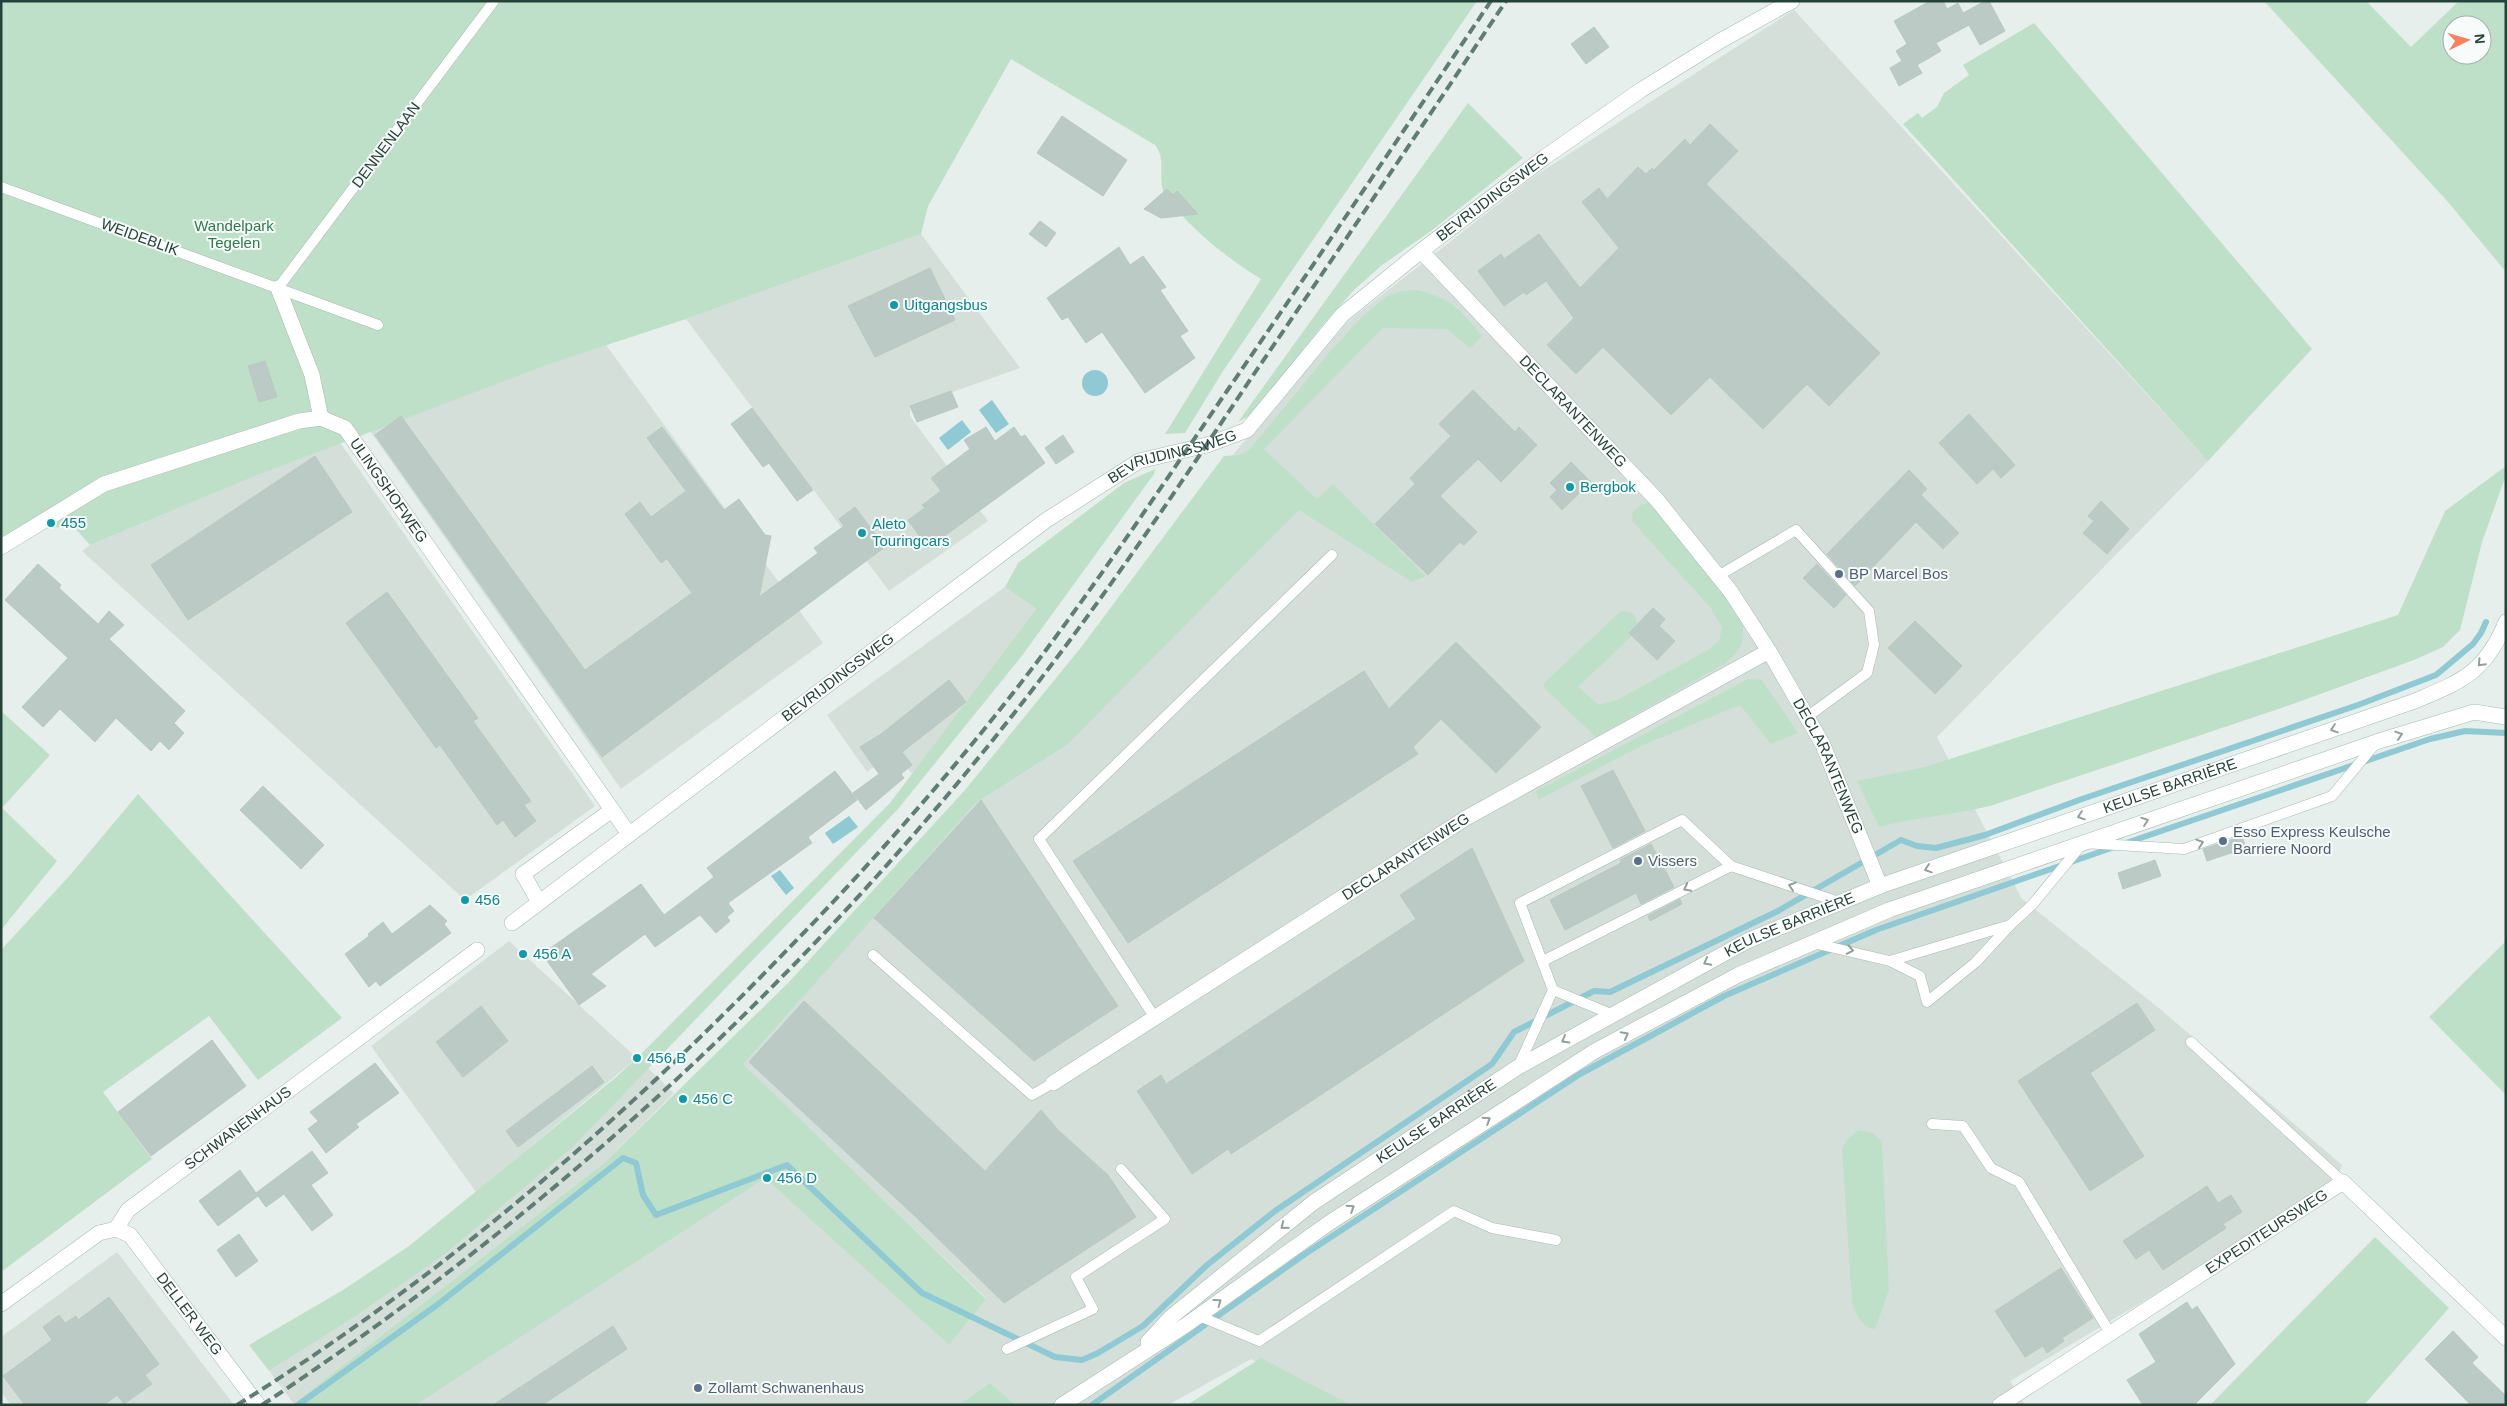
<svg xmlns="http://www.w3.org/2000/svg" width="2507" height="1406" font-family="Arial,sans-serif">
<rect width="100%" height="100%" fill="#e6efeb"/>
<g fill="#d4dfda">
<path d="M 1794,10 L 2208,461 L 1937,737 L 2022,899 L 2160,1009 L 2342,1165 L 2339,1175 L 2263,1230 L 2010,1381 L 2025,1405 L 1321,1405 L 1251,1359 L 1168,1405 L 1014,1405 L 990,1383 L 958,1405 L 416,1405 L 765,1177 L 949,1345 L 986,1298 L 742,1064 L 976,803 L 1067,745 L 1193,501 L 1347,322 L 1533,177 Z"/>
<path d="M 921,234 L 1020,368 L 910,407 L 910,416 L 988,521 L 889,591 L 686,319 Z"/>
<path d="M 606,345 L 823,643 L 621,789 L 363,421 Z"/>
<path d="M 339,441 L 595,806 L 465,900 L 82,551 L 90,545 Z"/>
<path d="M 1005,587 L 1036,609 L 915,771 L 911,773 L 894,751 L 867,772 L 827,715 Z"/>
<path d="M 509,941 L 637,1058 L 476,1192 L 371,1046 Z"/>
<path d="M 648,1068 L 674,1093 L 604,1163 L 294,1404 L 269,1371 L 356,1316 L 444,1255 L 572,1148 Z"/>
<path d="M 117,1252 L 234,1405 L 11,1405 L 1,1392 L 1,1337 Z"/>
</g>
<g fill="#bfe0c8" fill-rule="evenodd">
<path d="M 1,1 L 1477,1 L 1223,371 L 1185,433 L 1165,434 L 1261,279 C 1230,260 1202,238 1178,211 C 1173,205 1167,200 1164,193 C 1157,176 1167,160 1155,145 L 1011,59 L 928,206 L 921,234 L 686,319 L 549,364 L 260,474 L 90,545 L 73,526 L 29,530 L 1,548 Z"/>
<path d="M 2264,1 L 2366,1 L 2411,47 L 2459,1 L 2506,1 L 2506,272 L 2448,202 ZM 2452,25 L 2482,25 L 2482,55 L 2452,55 Z"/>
<path d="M 2034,23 L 2312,349 L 2208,461 L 1903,124 L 1918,113 L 1922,118 L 1937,107 L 1944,93 L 1969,75 L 1963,65 Z"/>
<path d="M 1468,103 L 1523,158 L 1431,231 L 1382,265 L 1354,290 L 1321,327 L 1262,401 L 1249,416 L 1238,422 Z"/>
<path d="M 1417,290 C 1451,298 1460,309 1482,336 L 1470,348 L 1447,329 L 1383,328 L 1264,449 L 1317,499 L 1333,484 L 1426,576 L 1412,582 L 1299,510 L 1067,745 L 976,803 L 743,1064 L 986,1299 L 949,1345 L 765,1178 L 416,1405 L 292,1405 L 604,1163 L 789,982 L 965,790 L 1082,646 L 1224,456 L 1239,455 L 1249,450 L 1333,348 L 1364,315 L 1387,296 L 1402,291 Z"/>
<path d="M 2506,466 L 2506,475 L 2482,542 L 2460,630 L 2443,647 L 2414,660 L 2290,705 L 1990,806 C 1953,815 1916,817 1879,827 L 1857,781 L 1925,767 L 2398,615 L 2445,511 Z"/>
<path d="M 1155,469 L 1154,474 L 1021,657 L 898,809 L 572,1148 L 444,1255 L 356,1316 L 269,1371 L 249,1345 L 343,1290 L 409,1246 L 615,1078 L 637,1058 L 890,803 L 1036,609 L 1005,587 L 1018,563 L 1124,483 Z"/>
<path d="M 1652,502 L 1743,619 C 1743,643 1744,649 1724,664 L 1596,737 L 1545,689 L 1543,684 L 1621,611 C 1635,610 1639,620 1636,632 L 1578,687 L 1599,705 L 1617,700 L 1708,650 L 1719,641 L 1722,627 L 1710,607 L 1632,521 L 1633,511 L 1640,505 Z"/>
<path d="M 1748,679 L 1762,680 L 1798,733 L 1771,744 L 1740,705 L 1643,745 L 1538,800 L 1536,791 Z"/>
<path d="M 1,711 L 50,755 L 2,808 L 57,861 L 1,930 Z"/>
<path d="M 138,794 L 342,1018 L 258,1080 L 209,1016 L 103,1092 L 152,1159 L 1,1272 L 1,950 L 71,874 Z"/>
<path d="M 2506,941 L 2506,1095 L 2429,1017 Z"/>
<path d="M 1859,1130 L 1873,1133 L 1882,1142 L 1889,1290 L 1875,1329 C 1861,1327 1857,1315 1852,1303 L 1842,1149 L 1848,1138 Z"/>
<path d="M 2375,1237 L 2449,1308 L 2364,1405 L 2210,1405 Z"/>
<path d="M 1261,1358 L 1351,1405 L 1187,1405 Z"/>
<path d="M 990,1383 L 1015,1405 L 958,1405 Z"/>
</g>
<g fill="#8ec9d4">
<circle cx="1095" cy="383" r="13"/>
<path d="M 992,400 L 1009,424 L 996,433 L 979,410 Z"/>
<path d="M 962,420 L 971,432 L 948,450 L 939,438 Z"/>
<path d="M 849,816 L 858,827 L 833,844 L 825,833 Z"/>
<path d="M 780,870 L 794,888 L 786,895 L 771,876 Z"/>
</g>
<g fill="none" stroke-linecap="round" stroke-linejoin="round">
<g stroke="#8ec9d4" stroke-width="6">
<path d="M 2126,843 L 2430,739 L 2465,731 L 2506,733"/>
<path d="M 298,1405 L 437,1305 L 623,1158 L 636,1163 L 643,1195 L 656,1215 L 787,1165 L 922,1293 L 1055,1357 L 1082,1360 L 1098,1353 L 1143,1326 L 1207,1265 L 1275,1211 L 1492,1064 L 1514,1032 L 1594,991 L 1610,992 L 1778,911 L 1901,840 L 1917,846 L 1936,848 L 1985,835 L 2082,799 L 2358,705 L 2436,675 L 2473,644 L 2481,633 L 2486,622"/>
<path d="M 1092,1405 L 1305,1254 L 1580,1074 L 1667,1027 L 1724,996 L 1876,930 L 2114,847"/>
</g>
</g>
<g fill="#bbcac4" stroke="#b8c9c2">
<path d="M 1930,1 L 1943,1 L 1947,9 L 1958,3 L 1963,13 L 1985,1 L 1989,1 L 2005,31 L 1980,45 L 1969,25 L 1936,43 L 1941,51 L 1917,65 L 1922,73 L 1899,86 L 1890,68 L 1902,61 L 1896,51 L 1907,44 L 1894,21 Z"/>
<path d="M 1594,27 L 1609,47 L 1586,64 L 1571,44 Z"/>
<path d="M 1062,116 L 1127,160 L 1103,196 L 1037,153 Z"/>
<path d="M 1710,124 L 1738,151 L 1706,184 L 1880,353 L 1829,406 L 1807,384 L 1763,429 L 1710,377 L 1671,415 L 1603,347 L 1576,374 L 1547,345 L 1574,318 L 1546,281 L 1526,295 L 1524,292 L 1504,306 L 1478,271 L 1501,254 L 1504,259 L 1539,234 L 1580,288 L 1619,248 L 1582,202 L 1599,188 L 1607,199 L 1638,167 L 1646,174 L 1652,168 L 1654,170 L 1685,139 L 1690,145 Z"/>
<path d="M 1167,189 L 1173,195 L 1177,191 L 1198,214 L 1161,218 L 1144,209 Z"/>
<path d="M 1040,221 L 1056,233 L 1046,247 L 1029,234 Z"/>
<path d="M 1119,247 L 1130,265 L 1143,256 L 1166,287 L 1160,290 L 1188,331 L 1180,336 L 1195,358 L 1145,393 L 1102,332 L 1086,343 L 1068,317 L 1062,320 L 1047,298 Z"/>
<path d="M 930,268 L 955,320 L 875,357 L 848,306 Z"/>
<path d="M 265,361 L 277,397 L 259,402 L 248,366 Z"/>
<path d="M 1473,390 L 1515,432 L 1519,427 L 1537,445 L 1501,482 L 1478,459 L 1440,496 L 1477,532 L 1464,545 L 1460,542 L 1428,575 L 1375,524 L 1415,484 L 1410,478 L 1451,436 L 1439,424 Z"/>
<path d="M 951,391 L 958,407 L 917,422 L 910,406 Z"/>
<path d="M 752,408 L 813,490 L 797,501 L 769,463 L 763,467 L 731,424 Z"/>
<path d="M 1969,414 L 2015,465 L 2001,478 L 1993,469 L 1977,484 L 1939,443 Z"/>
<path d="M 401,416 L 585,670 L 692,593 L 667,559 L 661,563 L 625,514 L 640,502 L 651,517 L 686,491 L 647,438 L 662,427 L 724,510 L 739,499 L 765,535 L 771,536 L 759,597 L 818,553 L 814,548 L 844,526 L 839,519 L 855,507 L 885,547 L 602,757 L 375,435 Z"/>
<path d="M 986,427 L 995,441 L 1014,427 L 1021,437 L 1025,435 L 1045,463 L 928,548 L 908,520 L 925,508 L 922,505 L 941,491 L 931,478 L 970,449 L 964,440 Z"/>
<path d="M 1063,435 L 1074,452 L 1056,464 L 1045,448 Z"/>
<path d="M 315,456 L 352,512 L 188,620 L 151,565 Z"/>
<path d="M 1571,462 L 1591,482 L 1562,510 L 1550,497 L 1557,490 L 1550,483 Z"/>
<path d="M 1909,470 L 1927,489 L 1921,495 L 1959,533 L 1943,549 L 1916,522 L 1855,586 L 1827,554 Z"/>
<path d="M 2101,501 L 2129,529 L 2107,554 L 2083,533 L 2094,521 L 2088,516 Z"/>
<path d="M 38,564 L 61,585 L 59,588 L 98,624 L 109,611 L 124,625 L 109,639 L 185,711 L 174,723 L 184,733 L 169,750 L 160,741 L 151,751 L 116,718 L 95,742 L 60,709 L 43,727 L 22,707 L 68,658 L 5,600 Z"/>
<path d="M 1817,564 L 1846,595 L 1834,608 L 1803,578 Z"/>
<path d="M 387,592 L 478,718 L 473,721 L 531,801 L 524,805 L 536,821 L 515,837 L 503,820 L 497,825 L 440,745 L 436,748 L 346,623 Z"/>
<path d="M 1653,608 L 1665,619 L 1659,626 L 1675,641 L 1657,660 L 1629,633 Z"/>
<path d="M 1915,621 L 1962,666 L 1935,694 L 1888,648 Z"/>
<path d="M 1456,642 L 1541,727 L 1496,773 L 1441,719 L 1413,747 L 1418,754 L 1128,943 L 1073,861 L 1364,671 L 1389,709 Z"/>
<path d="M 949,680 L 966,702 L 902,752 L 912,765 L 901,774 L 904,778 L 866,810 L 853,793 L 879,774 L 860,747 L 881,734 Z"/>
<path d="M 1613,770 L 1645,831 L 1613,848 L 1581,786 Z"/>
<path d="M 835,771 L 857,800 L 808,837 L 812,843 L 728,903 L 734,911 L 727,917 L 730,921 L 716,933 L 700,915 L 655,947 L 645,934 L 591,974 L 606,986 L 579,1005 L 542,954 L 641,884 L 664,915 L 714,877 L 707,868 Z"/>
<path d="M 263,786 L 324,845 L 301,869 L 240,810 Z"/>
<path d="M 981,800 L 1118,1006 L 1034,1061 L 874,918 Z"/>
<path d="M 2242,836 L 2246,848 L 2207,861 L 2203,849 Z"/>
<path d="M 1651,844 L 1674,887 L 1641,904 L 1636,893 L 1565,930 L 1550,900 L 1621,863 L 1620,860 Z"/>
<path d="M 1472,848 L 1524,961 L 1231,1154 L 1228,1149 L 1192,1174 L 1137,1091 L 1161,1075 L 1166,1084 L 1416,919 L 1400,895 Z"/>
<path d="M 2155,860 L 2161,876 L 2123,889 L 2118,873 Z"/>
<path d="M 1680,899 L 1682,904 L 1650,921 L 1648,916 Z"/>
<path d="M 430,905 L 447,921 L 444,924 L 451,933 L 380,986 L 376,981 L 369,987 L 345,954 L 369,936 L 368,934 L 383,922 L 392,934 Z"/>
<path d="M 804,1001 L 985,1171 L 1041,1110 L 1058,1130 L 1108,1175 L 1136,1217 L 1004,1303 L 917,1218 L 749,1062 Z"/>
<path d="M 2137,1003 L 2155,1030 L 2090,1073 L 2144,1156 L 2090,1191 L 2018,1081 Z"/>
<path d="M 481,1006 L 508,1041 L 463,1077 L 436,1042 Z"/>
<path d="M 212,1040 L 246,1086 L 151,1156 L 118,1112 Z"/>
<path d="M 375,1063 L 399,1093 L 356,1124 L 359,1127 L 326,1153 L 308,1129 L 318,1121 L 310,1112 Z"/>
<path d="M 592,1066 L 604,1082 L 518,1147 L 506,1131 Z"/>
<path d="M 312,1151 L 328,1173 L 311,1185 L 333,1215 L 312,1231 L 284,1194 L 266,1207 L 258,1196 L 218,1226 L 199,1201 L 240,1170 L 256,1193 Z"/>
<path d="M 2207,1186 L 2218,1203 L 2231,1195 L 2242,1212 L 2223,1224 L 2226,1228 L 2163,1270 L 2149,1250 L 2136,1259 L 2123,1241 Z"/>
<path d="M 239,1234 L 258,1261 L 236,1277 L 217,1250 Z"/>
<path d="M 2061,1268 L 2093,1318 L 2062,1338 L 2064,1341 L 2047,1353 L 2043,1346 L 2025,1357 L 1995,1311 Z"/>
<path d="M 109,1297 L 159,1364 L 145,1375 L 152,1384 L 124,1404 L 117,1395 L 104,1405 L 25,1405 L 3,1376 L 52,1340 L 43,1327 L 59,1315 L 65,1323 L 76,1316 L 78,1320 Z"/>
<path d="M 2187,1302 L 2192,1310 L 2197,1306 L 2235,1364 L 2194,1405 L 2143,1405 L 2127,1380 L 2156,1362 L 2139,1334 Z"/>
<path d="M 613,1326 L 627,1349 L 542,1405 L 493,1405 Z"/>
<path d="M 2453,1331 L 2478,1357 L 2472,1363 L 2506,1396 L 2506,1405 L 2471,1405 L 2425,1359 Z"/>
</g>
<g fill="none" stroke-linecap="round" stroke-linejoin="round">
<defs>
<g id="lane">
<path d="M 1,187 L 378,325"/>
<path d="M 278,288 L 494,1"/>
<path d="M 1718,576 L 1796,530 L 1869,611 L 1874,645 L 1867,673 L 1807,717"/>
<path d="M 1813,943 L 1890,961 L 1920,976 L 1927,1002 L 1976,962 L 2010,925"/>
<path d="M 873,955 L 1032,1095 L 1053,1083"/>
<path d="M 1543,961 L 1731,866"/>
<path d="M 1890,961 L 2010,925 L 2032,905 L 2083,843 L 2184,849 L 2332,796 L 2376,743"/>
<path d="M 1553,990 L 1611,1014"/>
<path d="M 1155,1018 L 1039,839 L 1332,555"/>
<path d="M 2191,1042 L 2343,1182"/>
<path d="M 1518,1067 L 1553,990 L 1520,903 L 1682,820 L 1731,866 L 1839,902"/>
<path d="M 1932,1124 L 1963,1126 L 1991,1168 L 2019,1182 L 2110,1333"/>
<path d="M 1199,1316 L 1259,1341 L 1454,1211 L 1492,1228 L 1556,1240"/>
<path d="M 1007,1349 L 1093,1309 L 1076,1277 L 1165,1219 L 1121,1169"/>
</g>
<g id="street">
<path id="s1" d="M 1421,251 L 1657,500 L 1731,592 L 1769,651 L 1823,745 L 1880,886"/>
<path d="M 278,288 L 312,375 L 321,418"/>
<path id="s2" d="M 1,547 L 104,484 L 299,421 L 321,418 L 345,428 L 629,834"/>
<path d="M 539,902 L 523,874 L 612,810"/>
<path id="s3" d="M 512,923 L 1045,521 L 1139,461 L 1207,445 L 1247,430 L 1342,315 L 1421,251 L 1545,157 L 1641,90 L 1720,41 L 1792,1"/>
<path id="s4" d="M 1053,1083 L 1466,818 L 1769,651"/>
<path id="s5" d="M 116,1229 L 130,1235 L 258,1405"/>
<path id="s6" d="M 1,1304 L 99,1233 L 116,1229 L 128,1210 L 477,950"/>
<path id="s7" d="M 2000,1405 L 2343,1182 L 2506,1338"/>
</g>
<g id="secondary">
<path id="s8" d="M 1148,1342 L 1171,1317 L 1314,1202 L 1518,1067 L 1747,941 L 1880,886 L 2415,701 C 2462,681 2485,673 2506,622"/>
<path d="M 1062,1405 L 1186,1325 L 1329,1223 L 1595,1051 L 1738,975 L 1889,910 L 2376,742 L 2474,712 L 2506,717"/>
</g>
</defs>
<use href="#lane" stroke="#a8b8b2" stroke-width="11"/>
<use href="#street" stroke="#a8b8b2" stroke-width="16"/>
<use href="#secondary" stroke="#a4bbb3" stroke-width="16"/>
<use href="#lane" stroke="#fff" stroke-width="10"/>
<use href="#street" stroke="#fff" stroke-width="15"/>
<use href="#secondary" stroke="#fff" stroke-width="15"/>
<g stroke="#5f7d75" stroke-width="4" stroke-dasharray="10 5" stroke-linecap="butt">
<path d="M 237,1405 C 440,1279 621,1122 787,950 C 876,859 960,763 1037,662 C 1104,573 1166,480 1229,388 C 1317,260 1404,130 1491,1"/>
<path d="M 262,1405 C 563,1206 831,956 1049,668 C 1122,572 1189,471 1256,371 C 1340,248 1423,125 1506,1"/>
</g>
</g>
<defs><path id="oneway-chevron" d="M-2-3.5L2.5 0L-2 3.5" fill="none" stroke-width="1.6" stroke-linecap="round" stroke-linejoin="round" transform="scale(1.25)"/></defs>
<g stroke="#92a09c">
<use href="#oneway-chevron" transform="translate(2481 663) rotate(133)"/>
<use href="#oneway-chevron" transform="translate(2334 729) rotate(161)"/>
<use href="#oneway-chevron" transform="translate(2399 735) rotate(-18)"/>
<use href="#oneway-chevron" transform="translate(2081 816) rotate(161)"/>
<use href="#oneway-chevron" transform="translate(2145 821) rotate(-19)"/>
<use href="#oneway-chevron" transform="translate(2200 843) rotate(-19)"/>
<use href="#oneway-chevron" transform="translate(1928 869) rotate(161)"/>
<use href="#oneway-chevron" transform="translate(1792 886) rotate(-162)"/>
<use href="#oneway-chevron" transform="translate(1687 888) rotate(153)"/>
<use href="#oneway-chevron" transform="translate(1850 950) rotate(11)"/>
<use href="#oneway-chevron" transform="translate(1707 962) rotate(152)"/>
<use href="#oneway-chevron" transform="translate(1625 1035) rotate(-28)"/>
<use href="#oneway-chevron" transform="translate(1565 1040) rotate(150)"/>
<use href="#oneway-chevron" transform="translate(1487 1120) rotate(-33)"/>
<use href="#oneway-chevron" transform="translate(1351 1208) rotate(-33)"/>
<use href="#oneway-chevron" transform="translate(1284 1226) rotate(141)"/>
<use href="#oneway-chevron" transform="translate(1218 1302) rotate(-36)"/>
</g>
<g fill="#0f9aa8" stroke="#f7fbf9" stroke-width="2">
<circle cx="894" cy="305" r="5"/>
<circle cx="1570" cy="487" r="5"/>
<circle cx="51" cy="523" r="5"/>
<circle cx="862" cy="533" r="5"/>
<circle cx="465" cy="900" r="5"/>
<circle cx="523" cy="954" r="5"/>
<circle cx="637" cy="1058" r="5"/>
<circle cx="683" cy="1099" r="5"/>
<circle cx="767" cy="1178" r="5"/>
</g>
<g fill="#5c6f8a" stroke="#f7fbf9" stroke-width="2">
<circle cx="1839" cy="574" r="5"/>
<circle cx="2223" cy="841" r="5"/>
<circle cx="1638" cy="861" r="5"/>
<circle cx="698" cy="1388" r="5"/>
</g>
<g text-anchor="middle" stroke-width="4" stroke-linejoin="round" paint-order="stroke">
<g font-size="15" fill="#24423a" stroke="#f7fbf9">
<text transform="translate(386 145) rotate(-53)" y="5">DENNENLAAN</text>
<text dy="5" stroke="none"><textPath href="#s3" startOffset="1232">BEVRIJDINGSWEG</textPath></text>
<text transform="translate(140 237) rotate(20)" y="5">WEIDEBLIK</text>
<text dy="5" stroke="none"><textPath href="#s1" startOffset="221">DECLARANTENWEG</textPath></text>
<text dy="5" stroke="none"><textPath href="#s3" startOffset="812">BEVRIJDINGSWEG</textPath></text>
<text dy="5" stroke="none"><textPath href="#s2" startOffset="450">ULINGSHOFWEG</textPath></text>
<text dy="5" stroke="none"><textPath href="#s3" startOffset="408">BEVRIJDINGSWEG</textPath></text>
<text dy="5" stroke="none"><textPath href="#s1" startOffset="661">DECLARANTENWEG</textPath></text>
<text dy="5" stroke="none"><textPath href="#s8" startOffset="1174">KEULSE BARRIÈRE</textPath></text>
<text dy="5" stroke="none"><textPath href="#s4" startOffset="419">DECLARANTENWEG</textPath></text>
<text dy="5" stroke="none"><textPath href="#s8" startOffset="769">KEULSE BARRIÈRE</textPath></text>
<text dy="5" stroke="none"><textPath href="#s8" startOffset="364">KEULSE BARRIÈRE</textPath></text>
<text dy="5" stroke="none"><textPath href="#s6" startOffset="298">SCHWANENHAUS</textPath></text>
<text dy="5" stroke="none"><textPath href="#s7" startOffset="318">EXPEDITEURSWEG</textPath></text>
<text dy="5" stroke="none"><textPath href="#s5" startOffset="114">DELLER WEG</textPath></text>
</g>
<g font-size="15" fill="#2d7a4b" stroke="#f7fbf9">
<text x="234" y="231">Wandelpark<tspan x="234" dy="17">Tegelen</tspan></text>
</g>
<g font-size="15" fill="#0d838f" stroke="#f7fbf9" text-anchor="start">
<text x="904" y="310">Uitgangsbus</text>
<text x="1580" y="492">Bergbok</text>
<text x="61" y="528">455</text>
<text x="872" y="529">Aleto<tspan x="872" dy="17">Touringcars</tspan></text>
<text x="475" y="905">456</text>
<text x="533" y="959">456 A</text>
<text x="647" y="1063">456 B</text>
<text x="693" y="1104">456 C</text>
<text x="777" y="1183">456 D</text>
</g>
<g font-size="15" fill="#4e5e75" stroke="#f7fbf9" text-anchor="start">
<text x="1849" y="579">BP Marcel Bos</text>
<text x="2233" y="837">Esso Express Keulsche<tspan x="2233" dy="17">Barriere Noord</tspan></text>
<text x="1648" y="866">Vissers</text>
<text x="708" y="1393">Zollamt Schwanenhaus</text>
</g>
</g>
<rect width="2507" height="1406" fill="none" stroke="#24423a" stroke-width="5"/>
<g transform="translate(2467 40) rotate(85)"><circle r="24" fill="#f7fbf9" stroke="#a3b1ad"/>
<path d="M0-4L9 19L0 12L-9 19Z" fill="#f4845f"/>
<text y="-8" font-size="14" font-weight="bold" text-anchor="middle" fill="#24423a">N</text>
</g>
</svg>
